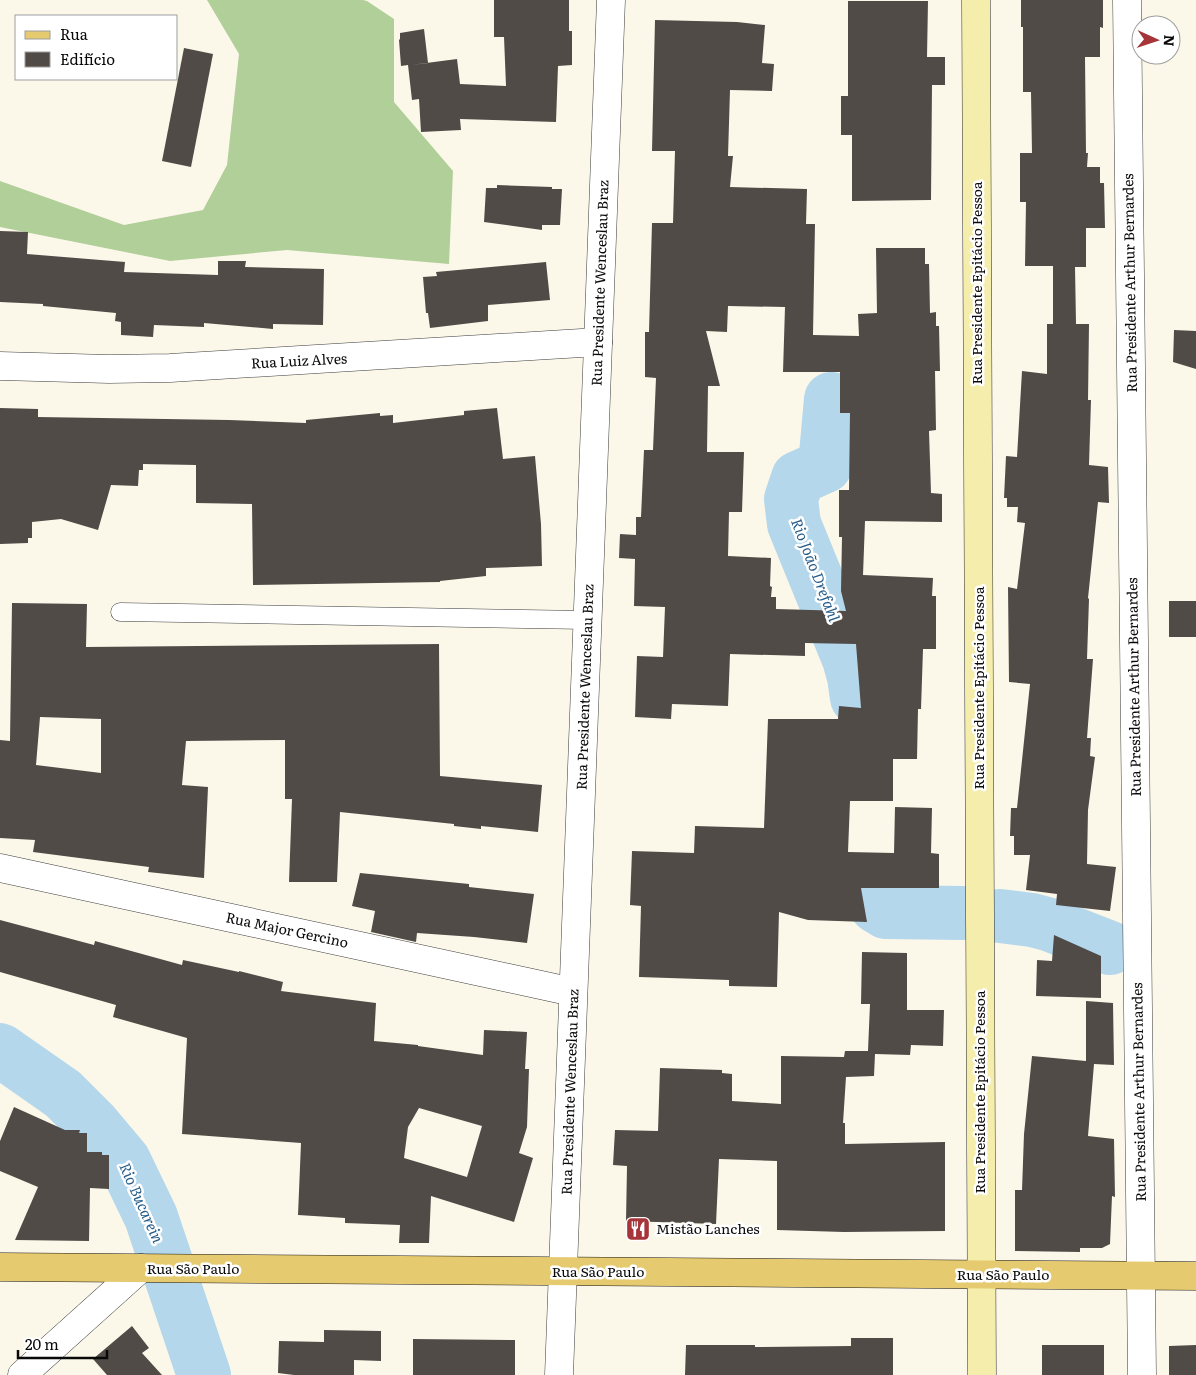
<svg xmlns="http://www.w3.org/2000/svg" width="1196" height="1375" font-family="Literata,serif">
<rect width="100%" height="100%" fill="#fcf8e9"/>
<path fill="#b1cf99" d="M 207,0 L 363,0 L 367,1 L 394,19 L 394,102 L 453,171 L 449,264 L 287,250 L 170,261 L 0,227 L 0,181 L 124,225 L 203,210 L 227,165 L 239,54 Z"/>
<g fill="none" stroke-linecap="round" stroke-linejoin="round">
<g stroke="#b4d7ec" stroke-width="54">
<path d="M 831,399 L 825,466 L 798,478 L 791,499 L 794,524 L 849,659 L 854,677 L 857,698"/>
<path d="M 876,906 L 886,912 L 963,913"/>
<path d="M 1000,916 L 1032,920 L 1051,925 L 1110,948"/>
<path d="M 0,1050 L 63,1094 L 92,1123 L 124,1161 L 151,1217 L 204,1375"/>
</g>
</g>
<g fill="#504b47" fill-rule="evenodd">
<path d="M 494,0 L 569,0 L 569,31 L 572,31 L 572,65 L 558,66 L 556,122 L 460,119 L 461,130 L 421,132 L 419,99 L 412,100 L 408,65 L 401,66 L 399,40 L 400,39 L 400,33 L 424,29 L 428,63 L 411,65 L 457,59 L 460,84 L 506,86 L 504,37 L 494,37 Z"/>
<path d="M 1021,0 L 1103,0 L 1103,28 L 1100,27 L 1100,57 L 1085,57 L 1086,153 L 1088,153 L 1087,167 L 1100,167 L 1100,183 L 1104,183 L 1105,228 L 1086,228 L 1086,267 L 1075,267 L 1076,324 L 1089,324 L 1088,400 L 1091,400 L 1089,465 L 1108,467 L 1109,503 L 1098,502 L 1088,598 L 1089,599 L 1087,659 L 1093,659 L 1087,738 L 1091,738 L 1090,756 L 1095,757 L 1088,810 L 1087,864 L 1116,867 L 1110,911 L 1056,905 L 1057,894 L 1026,890 L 1030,855 L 1014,855 L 1014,836 L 1010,836 L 1011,808 L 1017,808 L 1030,684 L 1009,682 L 1008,587 L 1017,589 L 1025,523 L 1017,522 L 1018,507 L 1007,507 L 1007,498 L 1004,498 L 1006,456 L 1017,457 L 1022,371 L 1047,374 L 1047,324 L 1053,324 L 1053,266 L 1025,266 L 1026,202 L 1020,202 L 1020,153 L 1032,153 L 1031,92 L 1023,92 L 1023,27 L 1021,27 Z"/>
<path d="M 848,1 L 928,1 L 927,57 L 945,57 L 945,85 L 932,85 L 931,200 L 852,201 L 852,135 L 841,135 L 841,96 L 848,96 Z"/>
<path d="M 655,20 L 737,22 L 765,25 L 762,63 L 774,64 L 772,91 L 730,90 L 728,156 L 733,156 L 730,187 L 807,189 L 806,224 L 815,224 L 813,335 L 859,336 L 858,314 L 877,313 L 876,248 L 925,248 L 925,264 L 929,264 L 930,313 L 936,312 L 936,326 L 939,326 L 940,371 L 935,371 L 936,430 L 929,431 L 931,493 L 942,494 L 942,522 L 865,521 L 863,575 L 933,578 L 932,596 L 936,596 L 936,649 L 923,649 L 921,709 L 918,709 L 917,759 L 893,759 L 893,801 L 850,801 L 848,852 L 894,853 L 895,807 L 932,808 L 931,853 L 939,854 L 939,888 L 861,888 L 867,922 L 808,920 L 779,912 L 777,987 L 729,986 L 729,980 L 639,977 L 641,906 L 630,905 L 632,851 L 694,853 L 695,826 L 764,828 L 768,719 L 838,719 L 839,706 L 861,708 L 856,644 L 805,643 L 805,656 L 730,654 L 728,706 L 672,704 L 671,719 L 635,717 L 637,656 L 663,657 L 665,607 L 634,606 L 635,559 L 619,558 L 620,534 L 636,535 L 636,517 L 641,517 L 644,450 L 653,450 L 656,378 L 645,377 L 645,332 L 649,332 L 652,223 L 673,223 L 675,151 L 652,151 ZM 728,306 L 785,307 L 783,372 L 840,372 L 840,413 L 850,413 L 849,490 L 839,490 L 839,537 L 842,537 L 841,591 L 846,611 L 776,609 L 776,597 L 771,597 L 772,587 L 770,586 L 771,558 L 728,556 L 729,512 L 742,512 L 744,452 L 707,452 L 708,386 L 720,386 L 706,331 L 727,332 Z"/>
<path d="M 184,48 L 213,54 L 191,167 L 162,161 Z"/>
<path d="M 497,185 L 552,187 L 552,189 L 562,189 L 560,225 L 542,225 L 542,230 L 484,222 L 486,188 L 497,188 Z"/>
<path d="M 0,231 L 28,232 L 27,254 L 125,262 L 124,272 L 218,275 L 218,261 L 246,261 L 245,267 L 324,269 L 323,325 L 273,324 L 273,329 L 204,323 L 204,327 L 154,325 L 153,337 L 121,335 L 121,322 L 115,321 L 116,313 L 43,306 L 43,304 L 0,302 Z"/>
<path d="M 546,262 L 550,300 L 488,305 L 488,321 L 430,328 L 428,313 L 426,313 L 423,277 L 437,276 L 436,272 Z"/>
<path d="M 1174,330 L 1196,331 L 1196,369 L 1173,362 Z"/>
<path d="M 0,408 L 38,409 L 38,417 L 229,420 L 306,423 L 306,420 L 380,413 L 380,416 L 393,415 L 393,423 L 464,415 L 464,411 L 497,408 L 503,459 L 535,456 L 541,524 L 542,566 L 486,568 L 486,576 L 440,581 L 440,582 L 253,585 L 252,504 L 196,503 L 196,465 L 143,464 L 143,470 L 139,470 L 138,486 L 111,485 L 98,530 L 61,519 L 32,522 L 32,538 L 28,538 L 28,543 L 0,544 Z"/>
<rect x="1169" y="601" width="27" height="36"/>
<path d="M 12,603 L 87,604 L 86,647 L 439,644 L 440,776 L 542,785 L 538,832 L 481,826 L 481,829 L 454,826 L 454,824 L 340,812 L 337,882 L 289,882 L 292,799 L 285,799 L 285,740 L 186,741 L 182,785 L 208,787 L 204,878 L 148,872 L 149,867 L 33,852 L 35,840 L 0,838 L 0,740 L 10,741 ZM 40,717 L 101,719 L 101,773 L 36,765 Z"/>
<path d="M 360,873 L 469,884 L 469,887 L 534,894 L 527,943 L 474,937 L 417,933 L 416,942 L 371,932 L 375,911 L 352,906 Z"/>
<path d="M 0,920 L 94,945 L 95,941 L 182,965 L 183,960 L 239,972 L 239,971 L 283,982 L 281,991 L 376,1003 L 374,1041 L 418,1045 L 418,1046 L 483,1055 L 484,1030 L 527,1032 L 525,1069 L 529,1069 L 527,1127 L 519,1153 L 533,1158 L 514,1222 L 431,1196 L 429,1243 L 399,1243 L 400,1225 L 345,1223 L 345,1218 L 298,1215 L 301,1143 L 182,1134 L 187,1038 L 113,1017 L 116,1005 L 0,972 ZM 419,1108 L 482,1126 L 467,1177 L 404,1158 L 408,1127 Z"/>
<path d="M 1054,935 L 1101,956 L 1101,998 L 1036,996 L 1037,960 L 1052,961 Z"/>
<path d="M 862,952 L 907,953 L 907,1010 L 944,1010 L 943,1046 L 911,1045 L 910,1055 L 875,1054 L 874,1076 L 846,1077 L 843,1123 L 845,1123 L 845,1144 L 945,1142 L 945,1231 L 844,1232 L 777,1230 L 777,1161 L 719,1159 L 716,1224 L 626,1221 L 627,1166 L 613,1165 L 615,1130 L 658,1131 L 660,1068 L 722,1070 L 722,1073 L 732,1074 L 732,1101 L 781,1104 L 781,1056 L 844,1057 L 845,1051 L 868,1051 L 870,1004 L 861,1004 Z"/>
<path d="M 1086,1001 L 1113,1003 L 1114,1065 L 1094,1064 L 1088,1136 L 1114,1139 L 1115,1197 L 1112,1196 L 1110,1244 L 1102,1248 L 1080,1248 L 1080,1252 L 1015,1251 L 1015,1190 L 1022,1190 L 1024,1134 L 1032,1056 L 1086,1061 Z"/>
<path d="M 14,1107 L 65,1130 L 80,1130 L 79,1133 L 87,1133 L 87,1152 L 102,1152 L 102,1155 L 109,1155 L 109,1189 L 90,1188 L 89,1241 L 15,1240 L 38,1187 L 0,1171 L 0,1141 Z"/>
<path d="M 132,1326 L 149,1348 L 142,1353 L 162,1375 L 107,1375 L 93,1359 Z"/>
<path d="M 324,1330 L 381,1331 L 381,1361 L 354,1360 L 354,1375 L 294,1375 L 278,1373 L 279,1341 L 324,1342 Z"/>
<path d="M 851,1338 L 893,1338 L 893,1375 L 685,1375 L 686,1345 L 755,1345 L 755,1347 L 851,1346 Z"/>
<path d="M 413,1339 L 515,1340 L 515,1375 L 413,1375 Z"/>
<rect x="1042" y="1345" width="62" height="30"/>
<path d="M 1196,1345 L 1196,1375 L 1169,1375 L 1169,1346 Z"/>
</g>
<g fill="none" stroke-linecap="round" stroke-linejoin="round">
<defs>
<path id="lane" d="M 120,612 L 587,620"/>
<g id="street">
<path d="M 1127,0 L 1142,1375"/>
<path d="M 0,366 L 109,369 L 170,368 L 598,342"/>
<path d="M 0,868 L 573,992"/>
<path d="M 22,1375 L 141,1268"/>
<path d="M 559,1375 L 611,0"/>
</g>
<path id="secondary" d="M 976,0 L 982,1375"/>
<path id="primary" d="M 0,1267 L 1196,1276"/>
</defs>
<use href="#lane" stroke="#3c3c3c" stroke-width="19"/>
<use href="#street" stroke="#3c3c3c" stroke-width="29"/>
<use href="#secondary" stroke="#2b2b2b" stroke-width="29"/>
<use href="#primary" stroke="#1a1a1a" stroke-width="29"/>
<use href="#lane" stroke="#fff" stroke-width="18"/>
<use href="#street" stroke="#fff" stroke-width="28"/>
<use href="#secondary" stroke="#f4edac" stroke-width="28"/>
<use href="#primary" stroke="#e6ca6f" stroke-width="28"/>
</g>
<defs>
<symbol id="restaurant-square" viewBox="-11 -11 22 22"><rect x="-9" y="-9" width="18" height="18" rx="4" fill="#a53539" stroke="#fff"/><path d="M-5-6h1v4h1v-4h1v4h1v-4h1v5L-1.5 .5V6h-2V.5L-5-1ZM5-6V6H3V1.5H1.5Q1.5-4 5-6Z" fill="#fff"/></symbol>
</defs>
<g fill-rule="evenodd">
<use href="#restaurant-square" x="624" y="1215" width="28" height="28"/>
</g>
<g text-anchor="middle" stroke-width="5" stroke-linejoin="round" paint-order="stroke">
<g font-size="14" fill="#090909" stroke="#fff">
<text transform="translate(600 283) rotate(-88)" y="5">Rua Presidente Wenceslau Braz</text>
<text transform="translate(977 283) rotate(-90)" y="5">Rua Presidente Epitácio Pessoa</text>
<text transform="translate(1130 283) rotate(-91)" y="5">Rua Presidente Arthur Bernardes</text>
<text transform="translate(299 361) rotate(-3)" y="5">Rua Luiz Alves</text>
<text transform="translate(585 687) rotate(-88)" y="5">Rua Presidente Wenceslau Braz</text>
<text transform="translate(1134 687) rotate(-91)" y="5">Rua Presidente Arthur Bernardes</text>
<text transform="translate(979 688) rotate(-90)" y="5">Rua Presidente Epitácio Pessoa</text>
<text transform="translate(287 930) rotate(12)" y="5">Rua Major Gercino</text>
<text transform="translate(570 1092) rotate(-88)" y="5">Rua Presidente Wenceslau Braz</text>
<text transform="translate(980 1092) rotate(-90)" y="5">Rua Presidente Epitácio Pessoa</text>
<text transform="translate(1139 1092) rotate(-91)" y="5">Rua Presidente Arthur Bernardes</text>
<text x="193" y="1274">Rua São Paulo</text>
<text x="598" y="1277">Rua São Paulo</text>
<text x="1003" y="1280">Rua São Paulo</text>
</g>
<g font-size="14" fill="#090909" stroke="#fff" text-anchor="start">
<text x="656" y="1234">Mistão Lanches</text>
</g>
<g font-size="15" font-style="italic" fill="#255c89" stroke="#fff">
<text transform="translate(815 570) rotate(69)" y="5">Rio João Drefahl</text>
<text transform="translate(141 1203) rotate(66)" y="5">Rio Bucarein</text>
</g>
</g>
<rect x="15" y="15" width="162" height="65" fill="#ffffff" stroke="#9d9d9d"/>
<rect x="25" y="31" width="25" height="8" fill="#e6ca6f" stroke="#9d9d9d"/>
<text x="60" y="40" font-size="15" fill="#090909">Rua</text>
<rect x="25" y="52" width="25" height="15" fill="#504b47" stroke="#9d9d9d"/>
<text x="60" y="65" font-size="15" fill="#090909">Edifício</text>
<g transform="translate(1156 40) rotate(93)"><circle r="24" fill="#ffffff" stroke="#9d9d9d"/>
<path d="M0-4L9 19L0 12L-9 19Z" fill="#a53539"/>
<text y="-8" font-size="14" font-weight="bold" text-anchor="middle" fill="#090909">N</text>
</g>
<path d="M18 1350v8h89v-8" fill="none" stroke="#090909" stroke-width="2.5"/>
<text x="25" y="1350" font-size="15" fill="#090909" stroke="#ffffff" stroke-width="4" paint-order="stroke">20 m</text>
</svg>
